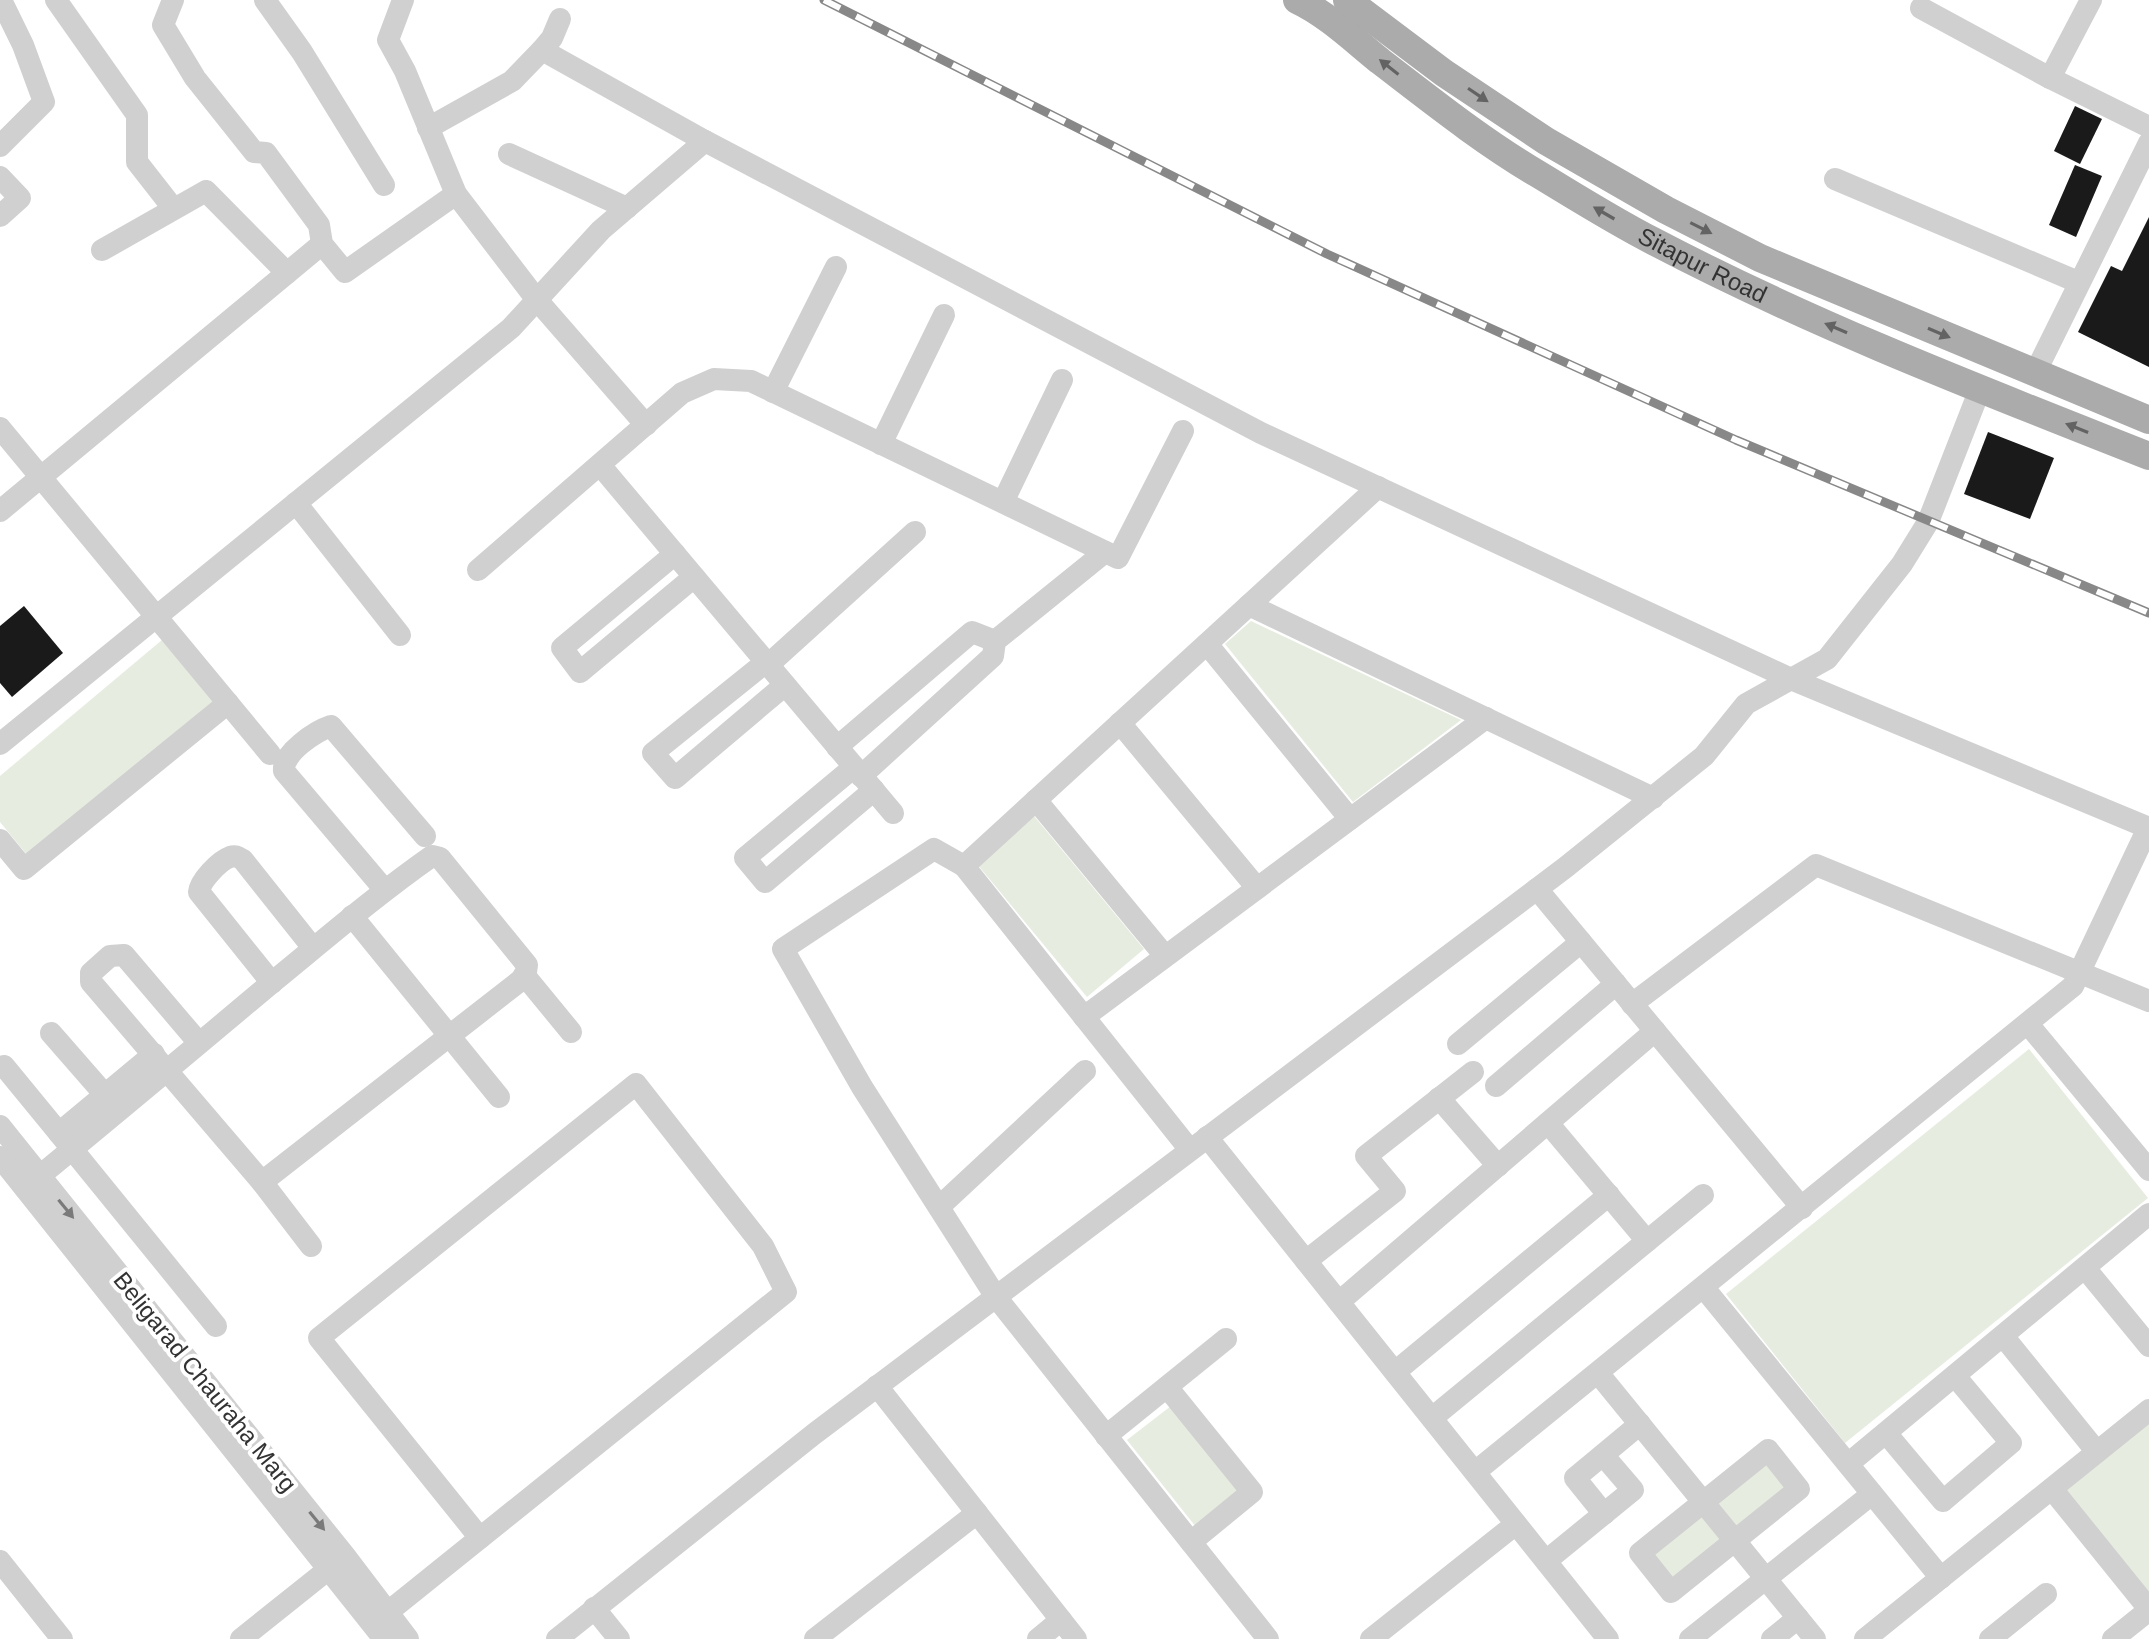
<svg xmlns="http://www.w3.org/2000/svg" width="2149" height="1639" font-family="Arial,sans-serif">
<rect width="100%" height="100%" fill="#fff"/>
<g fill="#e6ecdf">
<path d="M 1251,621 L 1461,720 L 1353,802 L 1225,644 Z"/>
<path d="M 162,640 L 213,702 L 28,856 L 0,822 L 0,776 Z"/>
<path d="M 1034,816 L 1144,949 L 1087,997 L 977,864 Z"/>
<path d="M 2029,1049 L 2148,1198 L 1845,1443 L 1726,1294 Z"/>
<path d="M 1171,1406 L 1240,1492 L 1196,1527 L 1127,1440 Z"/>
<path d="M 2149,1422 L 2149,1594 L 2065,1491 Z"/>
<path d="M 1767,1458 L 1791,1489 L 1739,1532 L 1713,1502 Z"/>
<path d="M 1699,1511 L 1725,1541 L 1671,1585 L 1647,1554 Z"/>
</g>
<g fill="#1a1a1a">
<path d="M 2075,106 L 2102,119 L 2080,164 L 2054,151 Z"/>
<path d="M 2075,165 L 2102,176 L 2076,237 L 2049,225 Z"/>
<path d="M 2149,217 L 2149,367 L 2078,332 L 2111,266 L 2122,271 Z"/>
<path d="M 1988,432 L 2054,458 L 2030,519 L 1964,494 Z"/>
<path d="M 24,606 L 63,653 L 12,697 L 0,683 L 0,626 Z"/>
</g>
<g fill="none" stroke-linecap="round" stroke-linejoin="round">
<g stroke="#d0d0d0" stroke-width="22">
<path d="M 56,0 L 137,115 L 137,162 L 173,208"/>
<path d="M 173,0 L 163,25 L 195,78 L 254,152 L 266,153 L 319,225 L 322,244 L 345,272 L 456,194"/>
<path d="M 265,0 L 302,52 L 384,185"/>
<path d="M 403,0 L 388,40 L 405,71 L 456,194 L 537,300 L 646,425"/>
<path d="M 1921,8 L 2050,78 L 2149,127"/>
<path d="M 542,50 L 552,38 L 560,19"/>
<path d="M 2050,78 L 2091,0"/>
<path d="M 428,128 L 512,81 L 542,50 L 705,141 L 1261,433 L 1791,679 L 2149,828"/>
<path d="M 0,146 L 44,102 L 23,45 L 1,0"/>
<path d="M 509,154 L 627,208"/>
<path d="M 0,177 L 20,198 L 0,216"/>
<path d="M 1835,179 L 2078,282"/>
<path d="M 102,250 L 206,191 L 287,273"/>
<path d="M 2035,373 L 2149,143"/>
<path d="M 773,392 L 836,267"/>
<path d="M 0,428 L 270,754"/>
<path d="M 881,444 L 944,315"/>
<path d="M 600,465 L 893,813"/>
<path d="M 1003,502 L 1062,380"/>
<path d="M 296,503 L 400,635"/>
<path d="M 0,511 L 322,244"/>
<path d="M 675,554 L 562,648 L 580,672 L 694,577"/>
<path d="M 478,570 L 682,393 L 714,379 L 751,381 L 1118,558 L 1183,431"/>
<path d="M 1249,605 L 1653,798"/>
<path d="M 1207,644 L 1350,819"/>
<path d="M 766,662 L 653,753 L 675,778 L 785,685"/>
<path d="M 768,665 L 915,532"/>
<path d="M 1120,723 L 1257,888"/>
<path d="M 0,744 L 511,328 L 601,230 L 705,141"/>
<path d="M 837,747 L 972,632 L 995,641"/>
<path d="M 854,767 L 745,858 L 765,882 L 874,790"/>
<path d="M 861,776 L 993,656 L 995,641 L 1105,552"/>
<path d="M 1036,800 L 1165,956"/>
<path d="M 0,840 L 24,869 L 228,703"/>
<path d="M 964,866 L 934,849 L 783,949 L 862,1087 L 996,1297 L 1268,1639"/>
<path d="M 384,889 L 284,771 C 282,753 316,731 331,726 L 425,836"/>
<path d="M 1537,889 L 1802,1208"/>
<path d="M 352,916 L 499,1097"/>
<path d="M 525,976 L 571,1032"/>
<path d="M 272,983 L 199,892 C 200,881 219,861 230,857 C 236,855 238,857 243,860 L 313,948"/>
<path d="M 1632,1004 L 1816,865 L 2149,1001"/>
<path d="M 1084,1017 L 1486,718"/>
<path d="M 2028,1024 L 2149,1170"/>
<path d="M 51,1033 L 106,1096"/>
<path d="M 1458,1044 L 1581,942"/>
<path d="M 4,1066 L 59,1133 L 154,1054"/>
<path d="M 636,1084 L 763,1246 L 786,1292 L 480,1538 L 319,1338 Z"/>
<path d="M 1496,1086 L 1616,984"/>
<path d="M 1439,1098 L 1498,1166"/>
<path d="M 1548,1123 L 1647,1241"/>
<path d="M 0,1126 L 345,1556 L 408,1639"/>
<path d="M 59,1133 L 216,1326"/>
<path d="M 1207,1137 L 1608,1639"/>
<path d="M 1190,1150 L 964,866 L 1378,487"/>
<path d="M 0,1157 L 384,1639"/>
<path d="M 262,1182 L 311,1246"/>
<path d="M 25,1188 C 107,1121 188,1053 269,985 C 323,941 375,896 432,856 L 440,858 L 527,965 L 526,972 L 521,980 L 262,1182 L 91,982 L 91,973 L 110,956 L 124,955 L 199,1043"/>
<path d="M 939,1207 L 1085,1071"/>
<path d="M 1306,1261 L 1395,1191 L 1366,1156 L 1473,1072"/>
<path d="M 2085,1268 L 2149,1346"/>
<path d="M 1704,1288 L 1941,1578"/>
<path d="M 1339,1302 L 1655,1031"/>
<path d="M 2003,1336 L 2097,1452"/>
<path d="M 1395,1372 L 1609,1195"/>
<path d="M 1598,1373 L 1815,1639"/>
<path d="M 877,1386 L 1076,1639"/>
<path d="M 1167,1387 L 1252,1492 L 1191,1542"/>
<path d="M 1432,1418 L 1703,1195"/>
<path d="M 1886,1433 L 1943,1501 L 2011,1443 L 1955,1376"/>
<path d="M 1106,1436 L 1226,1339"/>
<path d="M 1768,1450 L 1799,1489 L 1671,1592 L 1640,1553 Z"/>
<path d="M 1848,1464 L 2149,1214"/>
<path d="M 1475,1472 L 2073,986 L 2148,828"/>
<path d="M 2052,1489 L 2149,1609"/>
<path d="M 1604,1514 L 1575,1478 L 1640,1424"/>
<path d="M 0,1561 L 62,1639"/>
<path d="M 1546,1561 L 1633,1490 L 1603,1455"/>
<path d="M 594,1608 L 619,1639"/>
<path d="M 388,1612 L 480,1538"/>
<path d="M 241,1639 L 340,1560"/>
<path d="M 557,1639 L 814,1434 L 1566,867 L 1704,756 L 1746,704 L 1827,659 L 1902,564 L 1928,522 L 1980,389"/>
<path d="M 815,1639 L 977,1513"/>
<path d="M 1038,1639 L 1061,1620"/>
<path d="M 1371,1639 L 1516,1524"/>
<path d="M 1690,1639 L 1872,1494"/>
<path d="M 1772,1639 L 1798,1618"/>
<path d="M 1865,1639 L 2149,1410"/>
<path d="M 1990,1639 L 2046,1594"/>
<path d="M 2113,1639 L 2149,1610"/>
</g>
<g stroke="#ababab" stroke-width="28">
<path id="s1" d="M 1297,0 C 1327,14 1354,40 1380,61 C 1431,100 1482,141 1538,174 C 1576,197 1614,221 1653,241 C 1813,325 1982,390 2149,456"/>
<path d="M 1347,0 L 1444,73 L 1546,141 L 1666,210 L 1760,258 L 2149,420"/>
</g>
<defs>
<path id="rail" d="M 824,0 L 1327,254 L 1736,440 L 2149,613"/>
</defs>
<use href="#rail" stroke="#888" stroke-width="9"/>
<use href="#rail" stroke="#fff" stroke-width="6" stroke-dasharray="18" stroke-linecap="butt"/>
</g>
<defs><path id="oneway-solid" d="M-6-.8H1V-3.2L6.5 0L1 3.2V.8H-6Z" transform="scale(2)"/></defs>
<g fill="#636363">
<use href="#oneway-solid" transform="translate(1389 67) rotate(-142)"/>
<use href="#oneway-solid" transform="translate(1478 95) rotate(34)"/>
<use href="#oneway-solid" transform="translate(1604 213) rotate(-150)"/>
<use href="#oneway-solid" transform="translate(1701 228) rotate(27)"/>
<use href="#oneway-solid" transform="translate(1836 328) rotate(-157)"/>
<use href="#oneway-solid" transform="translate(1939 333) rotate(23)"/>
<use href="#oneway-solid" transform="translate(2077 428) rotate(-158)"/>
</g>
<g fill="#7a7a7a">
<use href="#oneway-solid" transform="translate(66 1209) rotate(51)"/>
<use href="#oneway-solid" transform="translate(317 1521) rotate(51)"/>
</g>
<g text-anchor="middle" stroke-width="8" stroke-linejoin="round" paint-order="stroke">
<g font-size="24" fill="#333" stroke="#fff">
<text dy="8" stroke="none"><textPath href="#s1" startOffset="486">Sitapur Road</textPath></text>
<text transform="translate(205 1382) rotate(51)" y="8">Beligarad Chauraha Marg</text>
</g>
</g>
</svg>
